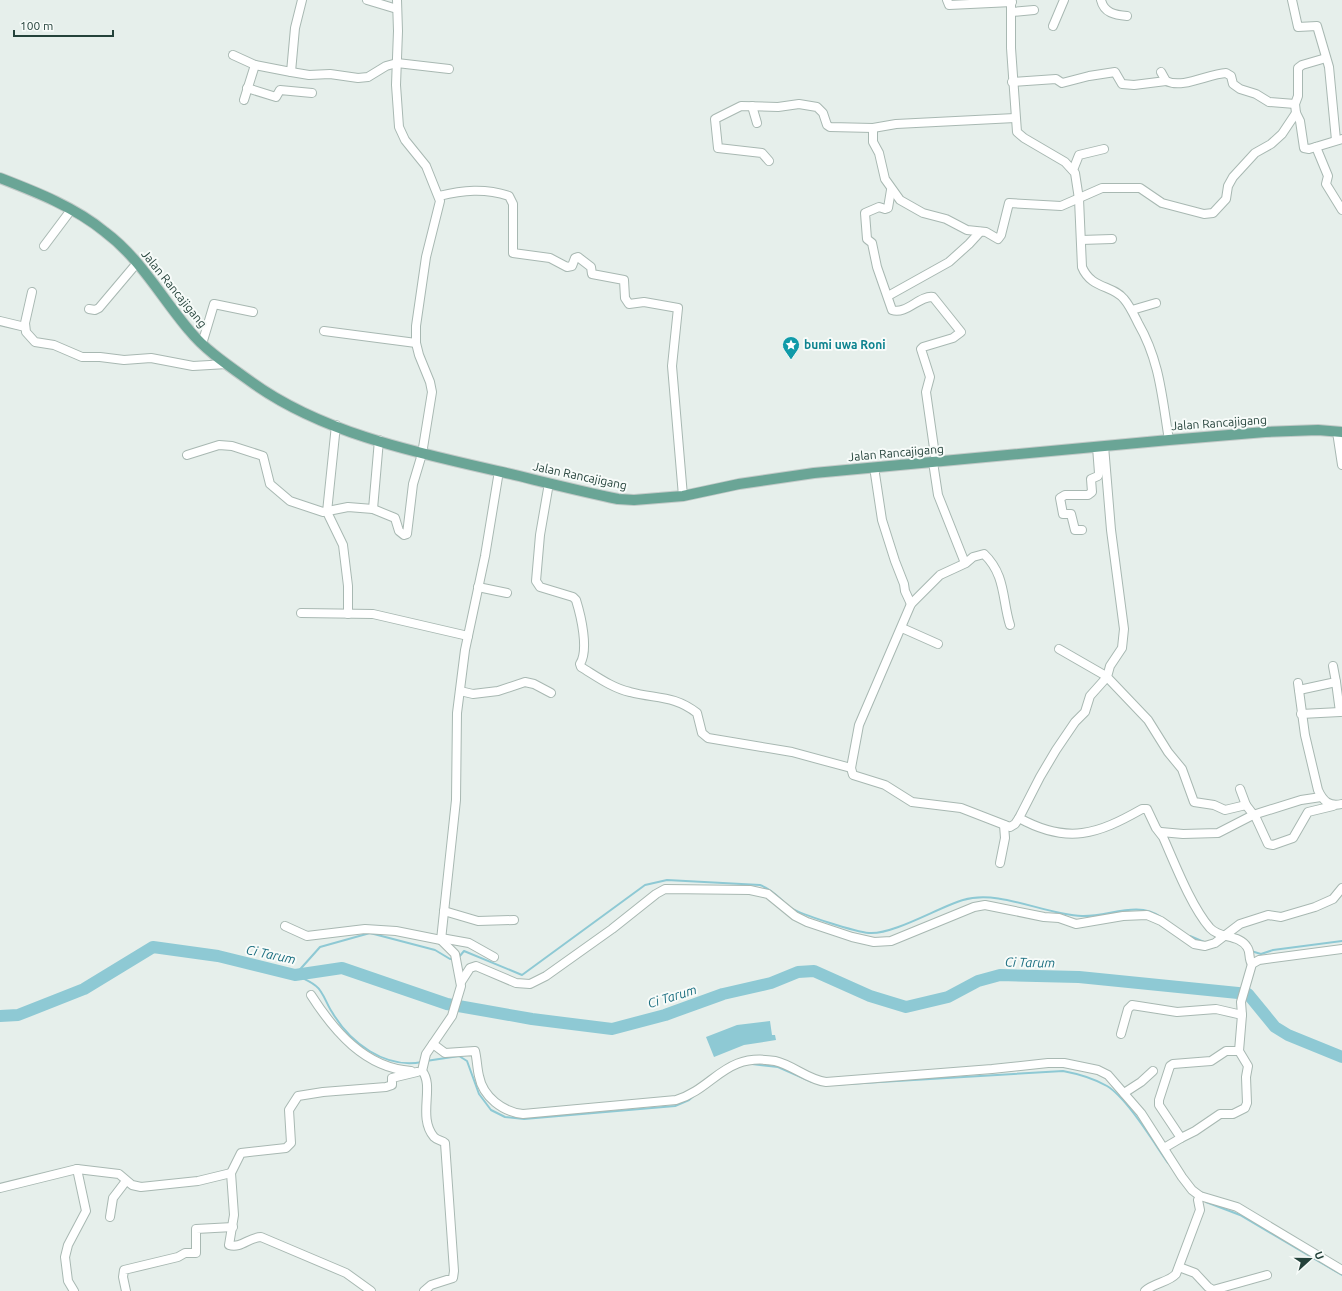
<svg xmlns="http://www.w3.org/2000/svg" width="1342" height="1291" font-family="Ubuntu,sans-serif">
<rect width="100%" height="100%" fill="#e6efeb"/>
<path fill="#8ec9d4" d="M 770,1021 L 772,1035 L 775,1035 L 776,1040 L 744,1045 L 714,1057 L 706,1037 L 737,1025 Z"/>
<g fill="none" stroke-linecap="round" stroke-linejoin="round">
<g stroke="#8ec9d4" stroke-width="2">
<path d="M 1190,936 L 1204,942"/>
<path d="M 1251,951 L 1261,954 L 1273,950 L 1342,941"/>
<path d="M 459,957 L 464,951 L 522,975 L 645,885 L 667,880 L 760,885 C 774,890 780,900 791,908 C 802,915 856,932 869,933 C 893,935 939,907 963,900 C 1000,889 1045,915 1082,916 C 1109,917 1137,900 1161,917"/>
<path d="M 426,1061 L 459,1056 L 467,1061 L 479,1094 L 491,1110 L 505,1117 L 524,1119 L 675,1106 L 689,1100 L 695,1095"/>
<path d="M 422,1062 C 385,1069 350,1043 332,1012 C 327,1005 323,991 316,986 C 310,981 302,978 295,975 L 320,947 L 370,933 L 435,950 L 450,959 L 454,958"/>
<path d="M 752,1064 L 778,1067 L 812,1082"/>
<path d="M 830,1085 L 1063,1071 C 1079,1074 1093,1078 1107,1086 C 1127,1098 1154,1143 1168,1163"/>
<path d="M 1206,1202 L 1240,1215 L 1342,1275"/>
</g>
<path stroke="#8ec9d4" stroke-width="12" d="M 0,1016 L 18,1015 L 84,989 L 153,947 L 218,956 L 295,975 L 342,968 L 447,1004 L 532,1019 L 612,1029 L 665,1015 L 723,994 L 771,983 L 798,972 L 814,971 L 870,996 L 906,1007 L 948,997 L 978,981 L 1000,975 L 1079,977 L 1248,994 L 1275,1027 L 1288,1035 L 1342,1057"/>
<defs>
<g id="minor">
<path d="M 367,0 L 397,9"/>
<path d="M 947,0 L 949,5 L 1012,2"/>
<path d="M 1011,0 L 1011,48 L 1017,132 L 1024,138 L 1065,162 L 1075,173 L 1079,199 L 1082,267 C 1091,289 1113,285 1124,299 C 1130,306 1134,315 1138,323 C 1160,361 1162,398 1169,440"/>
<path d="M 1101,0 C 1104,13 1115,15 1127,16"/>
<path d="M 1292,0 L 1298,27 L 1317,26 L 1329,67 L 1336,140"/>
<path d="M 1012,12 L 1034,10"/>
<path d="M 1053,26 L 1064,0"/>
<path d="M 233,55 L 255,65"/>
<path d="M 1326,58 L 1302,65 L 1298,68 L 1298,96 L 1295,104 L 1296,113 L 1300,121 L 1304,148 L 1309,149 L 1342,139"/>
<path d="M 291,72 L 309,75 L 330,74 L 358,78 L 368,77 L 386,66 L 397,63 L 449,69"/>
<path d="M 1161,72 L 1166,81 C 1183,89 1208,74 1226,73 L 1231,76 L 1233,84 L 1240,89 L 1256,94 L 1269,102 L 1295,104"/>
<path d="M 1012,82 L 1056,79 L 1062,83 L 1089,76 L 1115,72 L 1122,84 L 1134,85 L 1166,81"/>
<path d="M 247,88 L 276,97 L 280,90 L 312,93"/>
<path d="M 244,100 L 255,65 L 291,72 L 295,28 L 302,0"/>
<path d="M 752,106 L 757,123"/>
<path d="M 873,128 L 873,142 L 879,153 L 885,179 L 900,200 L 923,213 L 946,219 L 967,230 L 986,232 L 998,239 L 1001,235 L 1009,203 L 1061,206 L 1102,188 L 1140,188 L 1162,203 L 1204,214 L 1213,213 L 1226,199 L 1228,186 L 1233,177 L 1255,153 L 1271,144 L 1282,134 L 1296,113"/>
<path d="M 1316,147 L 1328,176 L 1326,184 L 1342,210"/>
<path d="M 769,161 L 762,153 L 718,148 L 715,119 L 741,106 L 778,107 L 799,104 L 817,107 L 823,113 L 827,125 L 830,127 L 873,128 L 896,124 L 1015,118"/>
<path d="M 1073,170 L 1079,155 L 1104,149"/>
<path d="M 891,190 L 888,208 L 885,209 L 879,207 L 865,213 L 867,239 L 872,243 L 877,267 L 892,310 C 906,315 920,295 933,297 L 961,332 L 953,338 L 923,347 L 921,349 L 930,377 L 926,392 L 936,462"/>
<path d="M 439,196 C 463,190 485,188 509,196 L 513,204 L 513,253 L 550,258 L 567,267 L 572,266 L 575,258 L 578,257 L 591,267 L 592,274 L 624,280 L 625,298 L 629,304 L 644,302 L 678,308 L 672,366 L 683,496"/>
<path d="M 1081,240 L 1112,239"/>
<path d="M 44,246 L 71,210"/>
<path d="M 32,292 L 25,323 L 26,332 L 35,342 L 54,345 L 82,357 L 100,357 L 124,360 L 151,358 L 193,366 L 227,364"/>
<path d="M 888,296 L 949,262 L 969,244 L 980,232"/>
<path d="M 89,309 L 95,310 L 99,308 L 137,263"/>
<path d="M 1132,310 L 1156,303"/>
<path d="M 0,321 L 25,327"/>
<path d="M 324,331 L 416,343"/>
<path d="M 202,344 L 214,304 L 253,312"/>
<path d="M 336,425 L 327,512 L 343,545 L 348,586 L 348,614"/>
<path d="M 1337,432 L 1342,465"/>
<path d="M 1104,446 L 1111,530 L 1124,629 L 1122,648 L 1110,666 L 1107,677 L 1148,720 L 1168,752 L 1182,769 L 1194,802 L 1214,805 L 1225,810 L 1246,805 L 1256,818 L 1268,844 L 1273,845 L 1293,838 L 1308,812 L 1333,806"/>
<path d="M 187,455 L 219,445 L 232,446 L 263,456 L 270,484 L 290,501 L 323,512 L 348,507 L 373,509 L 395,518 L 399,531 L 404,535 L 407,534 L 413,484 L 422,454 L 432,392 L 430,382 L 419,355 L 416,343 L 416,326 L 426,257 L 440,201 L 426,166 L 405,140 L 399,127 L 396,85 L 398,31 L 397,0"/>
<path d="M 933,462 L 938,495 L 965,563"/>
<path d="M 874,467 L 882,520 L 895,561 L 904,584 L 905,591 L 911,604"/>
<path d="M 549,483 L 540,535 L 536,581 L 540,587 L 573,597 L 576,600 C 581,616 589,650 580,664 L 581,667 C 596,676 612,688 630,692 C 656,699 674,695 697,713 L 702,733 L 708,738 L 792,752 L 851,768"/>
<path d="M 373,509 L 379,440"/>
<path d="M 1082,530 L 1075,530 L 1071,514 L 1063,514 L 1060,498 L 1065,495 L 1088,495 L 1092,492 L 1091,479 L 1098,476 L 1099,473 L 1097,447"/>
<path d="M 478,587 L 507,593"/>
<path d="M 301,613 L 373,614 L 468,636"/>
<path d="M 1010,625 C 1002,600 1006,575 984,554 L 973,557 L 966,563 L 940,575 L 911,604 L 859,725 L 851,768 L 853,775 L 885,785 L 912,802 L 961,808 L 1010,827 L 1015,824 L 1019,818"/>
<path d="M 902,628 L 938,644"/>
<path d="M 1059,649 L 1106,676"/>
<path d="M 1107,677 L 1090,696 L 1085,712 L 1075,722 L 1056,750 L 1040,777 L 1019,818 C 1068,845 1098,834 1142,809 L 1147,809 L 1156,828 L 1163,837 C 1175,864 1191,906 1210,928 C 1220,939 1239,934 1247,947 C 1251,952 1248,959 1252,964"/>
<path d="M 1336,682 L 1340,712 L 1342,711"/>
<path d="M 1298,683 L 1305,735 L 1318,790 C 1323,801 1329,807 1342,804"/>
<path d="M 1299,690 L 1336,682 L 1333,666"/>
<path d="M 460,691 L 473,694 L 498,691 L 525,682 L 534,684 L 551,693"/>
<path d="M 1301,714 L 1340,712"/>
<path d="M 1240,789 L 1246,805"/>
<path d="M 1161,832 L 1183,834 L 1218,833 L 1253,815 L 1301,800 L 1321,797"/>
<path d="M 1000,863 L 1005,838 L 1004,825"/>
<path d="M 444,911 L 478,921 L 514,920"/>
<path d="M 285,926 L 307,936 L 365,929 L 396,931 L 441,940"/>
<path d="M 441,938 L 469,943 L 494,957"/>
<path d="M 461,982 L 470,968 L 476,966 L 516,983 L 530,984 L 546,976 L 612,929 L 656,894 L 665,889 L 750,890 L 768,894 L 795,916 L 807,922 L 852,937 L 874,942 L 891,941 L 974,907 L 985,905 L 995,907 L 1044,917 L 1059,918 L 1076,924 L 1123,916 L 1147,915 L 1161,921 L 1194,944 L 1205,946 L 1215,943 L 1240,924 L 1268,915 L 1281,917 L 1315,907 L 1333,899 L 1342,888"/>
<path d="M 311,995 C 334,1031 365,1068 411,1071"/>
<path d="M 1121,1034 L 1128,1009 L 1132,1005 L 1177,1012 L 1216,1009 L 1242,1015"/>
<path d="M 433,1044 L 445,1053 L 475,1051 C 477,1059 477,1068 479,1076 C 483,1097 503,1112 523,1114 L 676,1100 C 715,1088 724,1052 775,1061 C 793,1065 808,1080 826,1082 L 992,1069 L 1048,1063 L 1064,1063 L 1098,1070 L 1108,1075 L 1141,1113 L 1182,1177 L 1192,1190 L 1200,1196 L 1237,1207 L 1342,1270"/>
<path d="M 1239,1051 L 1248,1066 L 1246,1077 L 1247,1103 L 1245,1108 L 1233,1114 L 1220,1114 L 1195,1131 L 1181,1138 L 1159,1105 L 1159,1100 L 1170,1066 L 1173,1064 L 1211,1061 L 1226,1051 L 1239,1051 L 1242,1015 L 1241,1002 L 1252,964 L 1259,960 L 1342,949"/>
<path d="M 422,1071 L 426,1054 L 452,1016 L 461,986 L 455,954 L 441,940 L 456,800 L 457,713 L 465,650 L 485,556 L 499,471"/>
<path d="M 422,1071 C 435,1086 417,1117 434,1137 C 438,1141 442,1140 445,1143 L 454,1271 L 453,1278 L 431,1285 L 424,1291"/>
<path d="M 1124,1093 L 1141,1082 L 1153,1071"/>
<path d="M 1164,1148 L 1181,1138"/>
<path d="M 0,1188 L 77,1169 L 119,1174 L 132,1185 L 141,1187 L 198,1181 L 231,1173"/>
<path d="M 110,1217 L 113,1198 L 126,1181"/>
<path d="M 1179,1267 L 1195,1273 L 1208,1287 L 1213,1290 L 1267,1275"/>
<path d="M 74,1291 L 68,1281 L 65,1257 L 68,1245 L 86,1211 L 77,1169"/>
<path d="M 126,1291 L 123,1277 L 124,1270 L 178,1257 L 185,1253 L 196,1253 L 196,1229 L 233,1227"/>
<path d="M 371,1291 L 346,1273 L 261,1237 C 249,1237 241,1249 229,1245 L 234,1215 L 231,1173 L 241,1153 L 286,1148 L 291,1143 L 289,1110 L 298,1096 L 323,1092 L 386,1087 L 392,1085 L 392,1078 L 417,1072"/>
<path d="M 1145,1291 C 1154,1283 1169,1282 1176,1274 L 1200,1210 L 1198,1200 L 1200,1196"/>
</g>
<path id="major" d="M 0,178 C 36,192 75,207 105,232 C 140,258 161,297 189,330 C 205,350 229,366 250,381 C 321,433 417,453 502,472 C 540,481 579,491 618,499 L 634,500 L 683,496 L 739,484 L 814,473 L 1169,440 L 1265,432 L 1318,430 L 1342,432"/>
</defs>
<use href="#minor" stroke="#a8b8b2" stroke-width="10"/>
<use href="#major" stroke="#c2cac8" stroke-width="12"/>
<use href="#minor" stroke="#fff" stroke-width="8"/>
<use href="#major" stroke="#6aa596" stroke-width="10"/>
</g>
<defs>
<symbol id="sight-pin" viewBox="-11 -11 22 30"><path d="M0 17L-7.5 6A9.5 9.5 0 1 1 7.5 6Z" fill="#0f9aa8" stroke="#f7fbf9"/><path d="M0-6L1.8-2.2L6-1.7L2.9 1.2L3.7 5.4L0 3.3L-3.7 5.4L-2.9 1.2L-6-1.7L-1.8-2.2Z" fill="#fff"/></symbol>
</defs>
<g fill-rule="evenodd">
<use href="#sight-pin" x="781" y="335" width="20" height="27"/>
</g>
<g text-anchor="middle" stroke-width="4" stroke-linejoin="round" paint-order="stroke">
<g font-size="12" fill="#24423a" stroke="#f7fbf9">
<text transform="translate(174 289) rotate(51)" y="4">Jalan Rancajigang</text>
<text transform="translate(1219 423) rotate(-4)" y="4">Jalan Rancajigang</text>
<text transform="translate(896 453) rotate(-5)" y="4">Jalan Rancajigang</text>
<text transform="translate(580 476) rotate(12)" y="4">Jalan Rancajigang</text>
</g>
<g font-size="12" font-weight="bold" fill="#0d838f" stroke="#f7fbf9" text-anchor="start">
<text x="804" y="349">bumi uwa Roni</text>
</g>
<g font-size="13" font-style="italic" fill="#1c6f80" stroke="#f7fbf9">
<text transform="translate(271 954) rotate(12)" y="5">Ci Tarum</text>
<text transform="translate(1030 962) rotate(1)" y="5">Ci Tarum</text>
<text transform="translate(672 996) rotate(-17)" y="5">Ci Tarum</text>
</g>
</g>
<g transform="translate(1310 1259) rotate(69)" stroke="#f7fbf9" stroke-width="3" paint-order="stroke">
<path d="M0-3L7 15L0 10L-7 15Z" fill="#24423a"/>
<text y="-6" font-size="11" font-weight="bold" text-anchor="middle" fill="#24423a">U</text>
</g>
<path d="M14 30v6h99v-6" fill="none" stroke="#24423a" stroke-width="2"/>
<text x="20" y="30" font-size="12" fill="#24423a" stroke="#f7fbf9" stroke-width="3" paint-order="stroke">100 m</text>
</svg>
